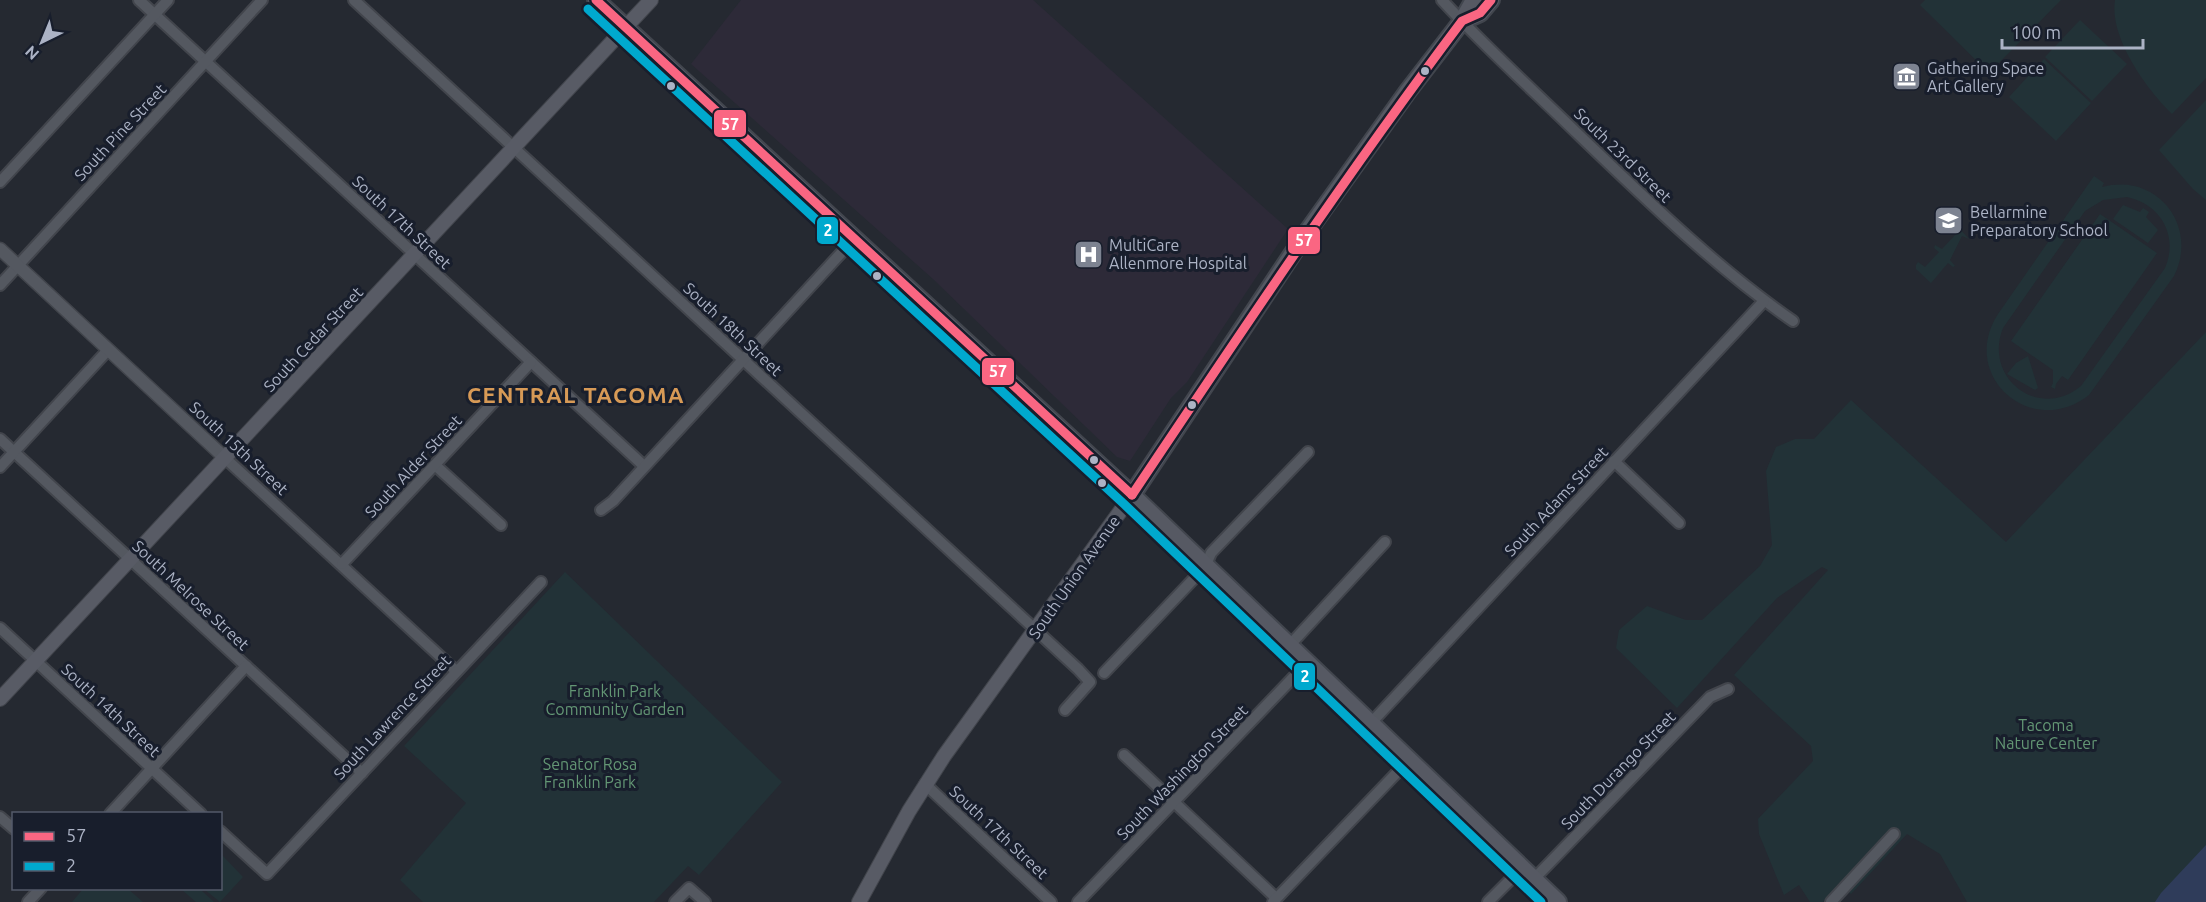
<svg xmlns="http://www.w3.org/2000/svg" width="2206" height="902" font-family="Ubuntu,sans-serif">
<rect width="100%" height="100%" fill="#252931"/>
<path fill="#2d2a38" d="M 741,0 L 1033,0 L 1288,229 L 1187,382 L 1171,398 L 1130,461 L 1117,457 L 933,279 L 691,64 Z"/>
<g fill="#223237" fill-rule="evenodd">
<path d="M 1925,0 L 2061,0 L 1989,73 L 1920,5 Z"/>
<path d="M 2115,0 L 2206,0 L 2206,78 L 2172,114 C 2146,89 2109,37 2115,0 Z"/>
<path d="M 2080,20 L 2127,64 L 2092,101 L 2045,57 Z"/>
<path d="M 2044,59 L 2091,103 L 2056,141 L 2009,97 Z"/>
<path d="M 2206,100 L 2206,200 L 2193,189 L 2159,150 Z"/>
<path d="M 2094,176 L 2104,183 L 2102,187 C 2157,172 2199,226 2174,276 L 2089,395 C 2032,440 1958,376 1998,314 ZM 2127,197 C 2160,204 2179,235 2165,268 L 2081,386 C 2039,421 1983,378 2003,328 L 2085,211 L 2103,200 Z"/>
<path d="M 2123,205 L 2140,212 L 2143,208 L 2149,212 L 2146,217 L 2158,230 L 2148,243 L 2113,219 Z"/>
<path d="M 2100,214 L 2157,253 L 2068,380 L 2062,376 L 2056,384 L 2055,389 L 2051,387 L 2053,383 L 2053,370 L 2011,341 Z"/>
<path d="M 1953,225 L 1956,225 L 1969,239 L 1962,236 L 1950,260 L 1955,266 L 1953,267 L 1948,263 L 1931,283 L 1916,269 L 1916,265 L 1918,262 L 1925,267 L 1939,252 L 1934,248 L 1935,245 L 1942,249 L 1957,233 L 1952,227 Z"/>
<path d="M 2206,332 L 2206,902 L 1967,902 L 1940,854 L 1907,834 L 1851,894 L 1839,883 L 1823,902 L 1810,902 L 1799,885 L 1784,895 L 1759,834 L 1758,819 L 1813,761 L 1811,746 L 1734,675 L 1828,570 L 1822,567 L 1777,598 L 1677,708 L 1616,648 L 1619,630 L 1647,606 L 1686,620 L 1702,620 L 1760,566 L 1772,545 L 1766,471 L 1776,447 L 1795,439 L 1814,439 L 1851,400 L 2006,542 Z"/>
<path d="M 2028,356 L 2038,388 L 2035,390 L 2007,374 L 2016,363 Z"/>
<path d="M 565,572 L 782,782 L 699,875 L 688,866 L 654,902 L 423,902 L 400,880 L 466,803 L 404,746 Z"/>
<path d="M 221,854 L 243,877 L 220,902 L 204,889 L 202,891 L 214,902 L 196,902 L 181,889 L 220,888 Z"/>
<path d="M 84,888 L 128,889 L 143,902 L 72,902 Z"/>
</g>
<path fill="#2f3c5a" d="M 2206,845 L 2206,902 L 2155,902 L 2161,893 Z"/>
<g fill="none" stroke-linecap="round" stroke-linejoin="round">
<defs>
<g id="minor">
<path d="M 139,0 L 644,466"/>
<path d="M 354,0 L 1078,669 L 1090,682 L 1065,710"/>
<path d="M 1442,0 C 1485,47 1533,90 1579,135 C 1647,200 1715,267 1793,321"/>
<path d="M 0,182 L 168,0"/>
<path d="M 0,285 L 262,0"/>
<path d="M 0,439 L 362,773"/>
<path d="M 225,458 L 456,671"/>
<path d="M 1614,461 L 1679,523"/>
<path d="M 435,465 L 501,525"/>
<path d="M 0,467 L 108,350"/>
<path d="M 601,510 L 613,501 L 854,239"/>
<path d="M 342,564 L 531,362"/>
<path d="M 0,628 L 201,814"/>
<path d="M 1289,646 L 1385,542"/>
<path d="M 1104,673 L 1205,567 L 1211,553 L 1308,452"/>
<path d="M 1371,723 L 1764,301"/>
<path d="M 1124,755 L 1276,898"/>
<path d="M 925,784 L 1051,902"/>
<path d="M 110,814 L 246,666"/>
<path d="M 0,817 L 14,829"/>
<path d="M 220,831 L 267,874 L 541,582"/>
<path d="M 1534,879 L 1710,697 L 1728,689"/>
<path d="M 28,902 L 41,888"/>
<path d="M 675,902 L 689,888 L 705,902"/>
<path d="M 1078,902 L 1307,663"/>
<path d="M 1273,902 L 1409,760"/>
<path d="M 1488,902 L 1522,868"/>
<path d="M 1831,902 L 1894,834"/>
</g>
<path id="tertiary" d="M 0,249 L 225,458"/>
<g id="secondary">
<path d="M 0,699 L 651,0"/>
<path d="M 859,902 L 909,811 L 944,756 L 1132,495"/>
</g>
<g id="primary">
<path d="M 596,0 L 1132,495 L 1558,902"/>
<path d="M 1462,21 L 1480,13 L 1491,0"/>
<path d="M 1132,495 L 1305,235 L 1408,91 L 1462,21 L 1474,0"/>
</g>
</defs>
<use href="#minor" stroke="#42454c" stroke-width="14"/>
<use href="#tertiary" stroke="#42454c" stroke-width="15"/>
<use href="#secondary" stroke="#42454c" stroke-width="16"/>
<use href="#primary" stroke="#42464e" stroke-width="20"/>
<use href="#minor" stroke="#545860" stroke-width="10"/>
<use href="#tertiary" stroke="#545860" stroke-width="12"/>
<use href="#secondary" stroke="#585b65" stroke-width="14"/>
<use href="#primary" stroke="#565963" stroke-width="16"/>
<defs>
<g id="bus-1">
<path d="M 596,0 L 1132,495"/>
<path d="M 1132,495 C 1239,335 1346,175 1462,21 L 1480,13 L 1491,0"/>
</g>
<path id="bus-2" d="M 588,9 L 1124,504 L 1541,902"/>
</defs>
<use href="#bus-1" stroke="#181e2c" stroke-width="14"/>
<use href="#bus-2" stroke="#181e2c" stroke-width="14"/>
<use href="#bus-1" stroke="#fa6682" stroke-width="9"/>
<use href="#bus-2" stroke="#00a9ce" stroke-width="9"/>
</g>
<defs>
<symbol id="museum-square" viewBox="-11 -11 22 22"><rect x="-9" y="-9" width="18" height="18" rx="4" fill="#7d8391" stroke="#181e2c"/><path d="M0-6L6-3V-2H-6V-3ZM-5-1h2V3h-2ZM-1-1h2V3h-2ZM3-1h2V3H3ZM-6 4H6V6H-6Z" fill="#fff"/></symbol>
<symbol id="school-square" viewBox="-11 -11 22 22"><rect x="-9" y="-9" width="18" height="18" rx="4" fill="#7d8391" stroke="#181e2c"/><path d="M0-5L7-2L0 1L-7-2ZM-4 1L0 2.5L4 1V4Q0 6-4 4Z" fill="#fff"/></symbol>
<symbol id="hospital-square" viewBox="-11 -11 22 22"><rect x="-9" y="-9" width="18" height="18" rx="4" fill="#7d8391" stroke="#181e2c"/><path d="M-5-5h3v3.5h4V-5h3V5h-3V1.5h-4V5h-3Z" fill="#fff"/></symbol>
</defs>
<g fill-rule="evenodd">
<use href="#museum-square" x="1890" y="60" width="33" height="33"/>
<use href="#school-square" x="1932" y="204" width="33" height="33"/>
<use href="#hospital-square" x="1072" y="238" width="33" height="33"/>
</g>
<g fill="#acb3c5" stroke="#181e2c" stroke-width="2">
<circle cx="1425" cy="71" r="5"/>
<circle cx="671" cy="86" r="5"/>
<circle cx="877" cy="276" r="5"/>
<circle cx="1192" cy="405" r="5"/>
<circle cx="1094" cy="460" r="5"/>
<circle cx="1102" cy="483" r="5"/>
</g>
<g text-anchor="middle" stroke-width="6" stroke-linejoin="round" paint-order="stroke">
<g font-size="16" fill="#acb3c5" stroke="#181e2c" text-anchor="start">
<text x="1927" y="74">Gathering Space<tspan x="1927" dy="18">Art Gallery</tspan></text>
<text x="1970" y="218">Bellarmine<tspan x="1970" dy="18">Preparatory School</tspan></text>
<text x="1109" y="251">MultiCare<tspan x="1109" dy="18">Allenmore Hospital</tspan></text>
</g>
<g font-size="16" fill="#acb3c5" stroke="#181e2c">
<text transform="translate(120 132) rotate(-47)" y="6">South Pine Street</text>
<text transform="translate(1623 155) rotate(44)" y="6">South 23rd Street</text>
<text transform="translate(402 222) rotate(43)" y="6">South 17th Street</text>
<text transform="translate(733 329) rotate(43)" y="6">South 18th Street</text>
<text transform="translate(313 339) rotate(-47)" y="6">South Cedar Street</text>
<text transform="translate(239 448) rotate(43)" y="6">South 15th Street</text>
<text transform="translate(413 466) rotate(-47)" y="6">South Alder Street</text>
<text transform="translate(1556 501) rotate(-47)" y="6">South Adams Street</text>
<text transform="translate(1074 577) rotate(-55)" y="6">South Union Avenue</text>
<text transform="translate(191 595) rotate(43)" y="6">South Melrose Street</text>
<text transform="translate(111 710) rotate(43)" y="6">South 14th Street</text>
<text transform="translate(392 717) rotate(-47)" y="6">South Lawrence Street</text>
<text transform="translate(1618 770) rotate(-46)" y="6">South Durango Street</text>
<text transform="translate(1182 772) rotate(-46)" y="6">South Washington Street</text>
<text transform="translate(999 832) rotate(43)" y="6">South 17th Street</text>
</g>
<g font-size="16" fill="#639674" stroke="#181e2c">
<text x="615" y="697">Franklin Park<tspan x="615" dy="18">Community Garden</tspan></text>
<text x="2046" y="731">Tacoma<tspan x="2046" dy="18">Nature Center</tspan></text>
<text x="590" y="770">Senator Rosa<tspan x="590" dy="18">Franklin Park</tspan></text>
</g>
<g font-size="22" font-weight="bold" letter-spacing="1.5" fill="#d79a56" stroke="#181e2c">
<text x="576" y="403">CENTRAL TACOMA</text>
</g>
</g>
<g stroke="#181e2c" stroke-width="2">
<rect x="713" y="109" width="34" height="29" rx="6" fill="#fa6682"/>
<rect x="816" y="216" width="23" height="29" rx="6" fill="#00a9ce"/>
<rect x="1287" y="226" width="34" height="29" rx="6" fill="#fa6682"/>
<rect x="981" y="357" width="34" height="29" rx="6" fill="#fa6682"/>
<rect x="1293" y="662" width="23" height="29" rx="6" fill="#00a9ce"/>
</g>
<g font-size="16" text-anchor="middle" font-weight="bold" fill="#fff">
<text x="730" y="130">57</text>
<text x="828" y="236">2</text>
<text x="1304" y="246">57</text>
<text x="998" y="377">57</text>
<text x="1305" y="682">2</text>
</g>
<rect x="12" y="812" width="210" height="78" fill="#181e2c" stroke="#535a69" stroke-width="1.5"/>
<rect x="24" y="832" width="30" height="9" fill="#fa6682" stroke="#535a69" stroke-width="1.5"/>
<text x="66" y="842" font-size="18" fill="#acb3c5">57</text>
<rect x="24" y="862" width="30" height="9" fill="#00a9ce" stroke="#535a69" stroke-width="1.5"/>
<text x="66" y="872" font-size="18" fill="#acb3c5">2</text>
<g transform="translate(42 42) rotate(223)" stroke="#181e2c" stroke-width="4.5" paint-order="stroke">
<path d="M0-4.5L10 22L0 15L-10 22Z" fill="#acb3c5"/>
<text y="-9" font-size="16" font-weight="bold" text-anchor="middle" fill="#acb3c5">N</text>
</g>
<path d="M2002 39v9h141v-9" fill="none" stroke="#acb3c5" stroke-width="3"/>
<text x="2011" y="39" font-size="18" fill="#acb3c5" stroke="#181e2c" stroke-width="4.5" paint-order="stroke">100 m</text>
</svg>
